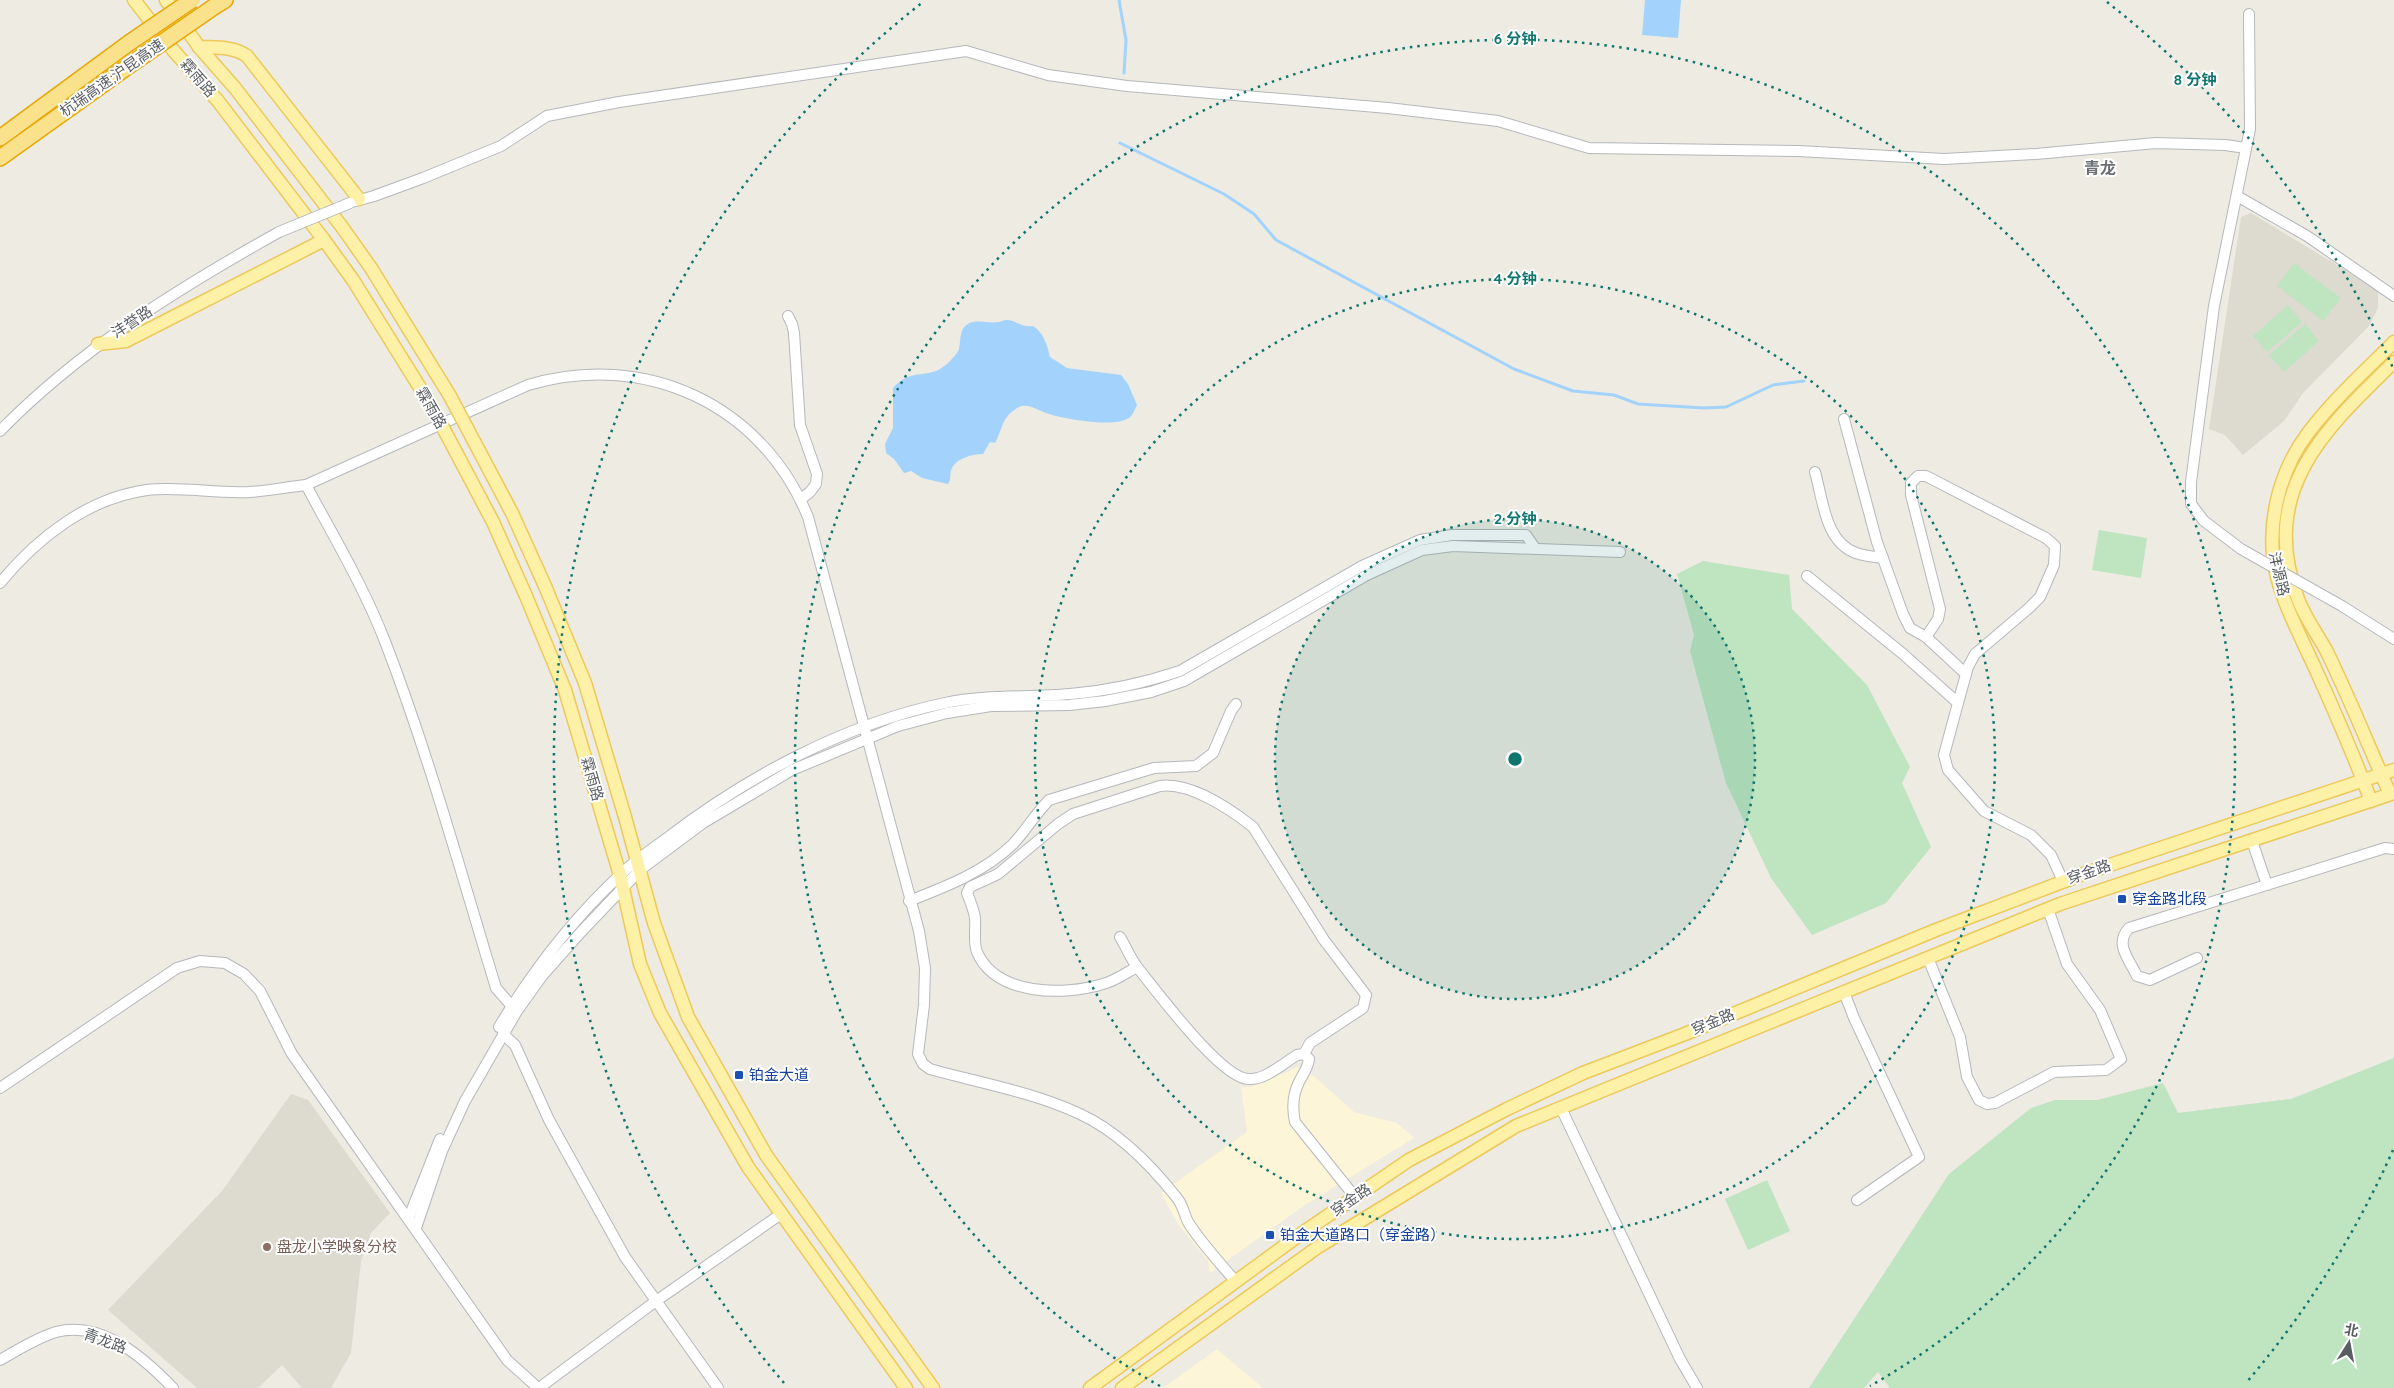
<svg xmlns="http://www.w3.org/2000/svg" width="2394" height="1388" font-family="Quicksand,'Noto Sans SC',sans-serif">
<rect width="100%" height="100%" fill="#edebe2"/>
<g fill="#fdf5d7">
<path d="M 1298,1067 L 1315,1077 L 1354,1112 L 1397,1123 L 1414,1138 L 1305,1205 L 1210,1273 L 1208,1261 L 1178,1224 L 1161,1193 L 1247,1132 L 1241,1087 L 1251,1087 Z"/>
<path d="M 1217,1349 L 1263,1388 L 1163,1388 Z"/>
</g>
<g fill="#dddad0">
<path d="M 2251,213 L 2378,290 L 2378,308 L 2369,326 L 2303,393 L 2284,421 L 2243,455 L 2225,435 L 2209,429 L 2241,217 Z"/>
<path d="M 291,1094 L 308,1100 L 390,1213 L 371,1233 L 361,1261 L 351,1353 L 331,1388 L 302,1388 L 282,1365 L 258,1388 L 197,1388 L 108,1310 L 222,1191 Z"/>
</g>
<g fill="#bfe4c0">
<path d="M 2294,263 L 2341,298 L 2323,321 L 2277,286 Z"/>
<path d="M 2288,305 L 2302,322 L 2267,352 L 2253,336 Z"/>
<path d="M 2305,324 L 2319,341 L 2284,372 L 2269,355 Z"/>
<path d="M 2099,530 L 2147,538 L 2141,578 L 2092,570 Z"/>
<path d="M 1703,561 L 1789,575 L 1792,609 L 1867,685 L 1910,767 L 1902,783 L 1931,847 L 1886,903 L 1812,935 L 1771,878 L 1726,783 L 1690,651 L 1694,635 L 1677,574 Z"/>
<path d="M 2394,1058 L 2394,1388 L 1890,1388 L 1878,1372 L 1864,1388 L 1809,1388 L 1949,1174 L 2031,1108 L 2055,1100 L 2097,1100 L 2163,1083 L 2178,1113 L 2291,1099 Z"/>
<path d="M 1767,1180 L 1790,1231 L 1748,1250 L 1725,1199 Z"/>
</g>
<g fill="#a3d3fc">
<path d="M 1645,0 L 1681,0 L 1678,38 L 1642,35 Z"/>
<path d="M 1005,320 C 1015,319 1020,328 1033,326 C 1044,333 1047,345 1050,357 L 1067,368 L 1121,375 L 1128,384 L 1137,405 C 1135,409 1133,415 1129,418 C 1114,428 1063,419 1046,413 C 1037,410 1027,402 1017,408 C 1001,418 1003,429 995,443 L 990,442 L 983,454 C 973,454 957,458 952,468 C 949,474 952,478 948,484 L 922,478 L 911,471 L 904,473 L 894,459 L 886,453 L 885,444 L 893,428 L 893,388 C 913,366 928,381 947,364 C 951,360 957,354 959,349 C 961,340 959,329 968,324 C 977,318 992,326 1005,320 Z"/>
</g>
<g fill="none" stroke-linecap="round" stroke-linejoin="round">
<g stroke="#a3d3fc" stroke-width="3">
<path d="M 1119,0 L 1126,40 L 1124,73"/>
<path d="M 1120,143 L 1224,194 L 1254,214 L 1276,240 L 1514,369 L 1573,391 L 1614,395 L 1638,404 L 1704,408 L 1726,407 L 1773,385 L 1804,381"/>
</g>
<defs>
<g id="minor">
<path d="M 2237,196 L 2307,236 L 2394,296"/>
<path d="M 352,202 L 374,196 L 423,178 L 501,146 L 547,116 L 619,102 L 966,51 L 1048,75 L 1127,86 L 1388,108 L 1498,121 L 1589,148 L 1798,151 L 1944,159 L 2036,154 L 2156,143 L 2225,145 L 2246,148"/>
<path d="M 788,316 L 792,324 L 794,333 L 800,425 L 817,474 L 816,484 L 810,492 L 801,499"/>
<path d="M 1844,419 L 1877,542 L 1903,614 L 1910,628 L 1926,637 L 1966,674"/>
<path d="M 0,431 C 80,349 179,288 279,232"/>
<path d="M 1815,472 C 1823,500 1825,542 1856,553 C 1864,556 1874,557 1883,558"/>
<path d="M 306,485 L 528,385 C 644,350 762,404 808,517 L 919,931 L 925,968 L 924,1005 L 918,1054 L 923,1064 L 930,1069 C 980,1083 1033,1092 1080,1114 C 1119,1132 1151,1165 1177,1198 C 1183,1205 1184,1214 1188,1222 C 1201,1243 1220,1263 1236,1282"/>
<path d="M 2241,549 L 2204,521 L 2191,504 L 2191,482 L 2214,306 L 2250,129 L 2249,14"/>
<path d="M 1807,576 L 1903,654 L 1958,703 L 1944,755 L 1948,770 L 1984,811 L 2031,835 L 2051,855 L 2063,881"/>
<path d="M 0,583 C 37,538 88,498 147,490 C 180,486 216,494 250,492 C 268,491 287,487 306,485 C 334,537 365,589 386,644 C 429,756 461,873 496,988 L 516,1011"/>
<path d="M 2342,606 L 2394,639"/>
<path d="M 1926,637 L 1938,619 L 1940,609 L 1911,495 L 1911,483 L 1918,476 L 1926,476 L 2046,538 L 2055,546 L 2054,565 L 2040,597 L 2029,608 L 1975,654 L 1968,667 L 1958,703"/>
<path d="M 2252,841 L 2267,885"/>
<path d="M 909,901 C 945,887 984,872 1012,845 C 1025,832 1035,814 1049,800 L 1154,768 L 1196,766 L 1213,753 L 1231,711 L 1236,704"/>
<path d="M 1120,937 C 1126,947 1131,959 1137,967 C 1156,990 1221,1079 1249,1079 C 1265,1080 1284,1063 1297,1055 L 1304,1054 L 1309,1059 C 1308,1068 1303,1074 1299,1082 C 1293,1094 1292,1108 1295,1122 L 1355,1197"/>
<path d="M 1928,958 L 1960,1037 L 1967,1077 L 1979,1100 L 1987,1104 L 1995,1103 L 2054,1072 L 2106,1070 L 2121,1059 L 2100,1010 L 2067,964 L 2048,909"/>
<path d="M 2197,958 L 2150,980 L 2137,976 C 2129,959 2114,944 2129,928 L 2385,848 L 2394,849"/>
<path d="M 1137,967 C 1126,973 1115,981 1103,984 C 1064,996 996,996 977,952 C 973,941 976,930 975,918 C 974,910 970,901 967,893 L 970,887 L 998,874 L 1058,824 L 1073,814 L 1160,786 C 1190,782 1230,809 1253,827 L 1324,940 L 1366,995 L 1363,1008 L 1310,1043 L 1304,1054"/>
<path d="M 1844,992 L 1854,1018 L 1919,1157 L 1857,1200"/>
<path d="M 499,1027 C 532,972 573,919 620,875 C 634,861 651,850 667,838 C 748,776 845,724 945,703 C 987,694 1028,698 1070,694 C 1108,691 1144,683 1180,671 L 1362,566 L 1420,540 L 1452,535 L 1526,535 L 1535,548"/>
<path d="M 503,1034 L 515,1045 L 549,1120 L 625,1257 L 718,1388"/>
<path d="M 0,1088 L 177,968 L 200,961 L 225,963 L 244,974 L 260,991 L 292,1054 L 507,1360 L 538,1388"/>
<path d="M 1561,1108 L 1680,1359 L 1697,1388"/>
<path d="M 409,1217 L 440,1139"/>
<path d="M 416,1228 L 442,1151 L 465,1101 L 517,1011 L 542,976 L 581,932 L 640,870 L 703,823 L 792,770 L 898,726 L 947,713 L 991,706 L 1069,705 L 1105,701 L 1151,692 L 1184,681 L 1367,575 L 1422,550 L 1453,546 L 1620,552"/>
<path d="M 0,1360 C 18,1350 36,1338 56,1332 C 102,1320 144,1358 173,1388"/>
<path d="M 539,1388 L 656,1301 L 781,1214"/>
</g>
<g id="major">
<path d="M 134,0 L 173,50 L 218,101 L 324,240 L 353,280 L 432,407"/>
<path d="M 166,0 L 199,47 L 235,88 L 342,227 L 371,268 L 450,396"/>
<path d="M 199,47 C 216,48 233,46 247,56 L 359,199"/>
<path d="M 98,344 L 126,341 L 324,240"/>
<path d="M 545,586 L 585,683 L 625,817 L 654,923 L 688,1017 L 766,1155 L 933,1388"/>
<path d="M 526,596 L 565,690 L 620,875 L 640,964 L 660,1013 L 748,1167 L 906,1388"/>
<path d="M 2390,794 C 2369,747 2350,699 2327,652 C 2318,635 2305,618 2298,599 C 2258,491 2323,431 2394,362"/>
<path d="M 2371,801 C 2354,756 2335,712 2315,668 C 2300,635 2276,591 2273,555 C 2269,512 2283,466 2308,433 C 2333,400 2365,371 2394,342"/>
<path d="M 1090,1388 L 1298,1236 L 1409,1160 L 1507,1109 L 1583,1073 L 1685,1034 L 1936,930 L 2086,873 L 2394,770"/>
<path d="M 1122,1388 L 1318,1247 L 1516,1126 L 2060,904 L 2394,793"/>
</g>
<g id="highway">
<path d="M 215,6 L 225,0"/>
<path d="M 0,138 L 129,43"/>
<path d="M 0,158 L 137,60"/>
</g>
</defs>
<use href="#minor" stroke="#b5b8bc" stroke-width="12"/>
<use href="#major" stroke="#edc85b" stroke-width="15"/>
<use href="#highway" stroke="#e8a807" stroke-width="18"/>
<use href="#minor" stroke="#fff" stroke-width="10"/>
<use href="#major" stroke="#fdf1a7" stroke-width="12"/>
<use href="#highway" stroke="#fae18c" stroke-width="15"/>
<defs>
<g id="minor-bridge">
<path d="M 279,232 L 350,203"/>
<path d="M 2241,549 L 2342,606"/>
</g>
<g id="major-bridge">
<path d="M 450,396 L 512,513 L 545,586"/>
<path d="M 432,407 L 493,522 L 526,596"/>
</g>
<g id="highway-bridge">
<path d="M 129,43 L 192,0"/>
<path d="M 137,60 L 215,6"/>
</g>
</defs>
<use href="#minor-bridge" stroke="#b5b8bc" stroke-width="12" stroke-linecap="butt"/>
<use href="#major-bridge" stroke="#edc85b" stroke-width="15" stroke-linecap="butt"/>
<use href="#highway-bridge" stroke="#e8a807" stroke-width="18" stroke-linecap="butt"/>
<use href="#minor-bridge" stroke="#fff" stroke-width="10"/>
<use href="#major-bridge" stroke="#fdf1a7" stroke-width="12"/>
<use href="#highway-bridge" stroke="#fae18c" stroke-width="15"/>
</g>
<circle cx="1515" cy="759" r="240" fill="#0f766e" fill-opacity=".12"/>
<g fill="none" stroke="#0f766e" stroke-width="2.5" stroke-dasharray="2.5 5">
<circle cx="1515" cy="759" r="240"/>
<circle cx="1515" cy="759" r="480"/>
<path d="M1160 1386A720 720 0 1 1 1870 1386"/>
<path d="M2393 1150A961 961 0 0 1 2246 1383M784 1383A961 961 0 0 1 923 2M2107 2A961 961 0 0 1 2393 368"/>
</g>
<g fill="#1a4fb4" stroke="#fff" stroke-width="2">
<rect x="2117" y="894" width="10" height="10" rx="2.5"/>
<rect x="734" y="1070" width="10" height="10" rx="2.5"/>
<rect x="1265" y="1230" width="10" height="10" rx="2.5"/>
</g>
<circle fill="#8d6e63" stroke="#fff" stroke-width="2" cx="267" cy="1247" r="5"/>
<g text-anchor="middle" stroke-width="4" stroke-linejoin="round" paint-order="stroke">
<g font-size="15" fill="#5a5e63" stroke="#fff">
<text transform="translate(112 78) rotate(-35)" y="5">杭瑞高速;沪昆高速</text>
<text transform="translate(198 78) rotate(49)" y="5">霖雨路</text>
<text transform="translate(132 322) rotate(-33)" y="5">沣誉路</text>
<text transform="translate(431 408) rotate(60)" y="5">霖雨路</text>
<text transform="translate(2279 574) rotate(77)" y="5">沣源路</text>
<text transform="translate(592 779) rotate(74)" y="5">霖雨路</text>
<text transform="translate(2089 872) rotate(-19)" y="5">穿金路</text>
<text transform="translate(1713 1022) rotate(-22)" y="5">穿金路</text>
<text transform="translate(1351 1200) rotate(-34)" y="5">穿金路</text>
<text transform="translate(105 1341) rotate(20)" y="5">青龙路</text>
</g>
<g font-size="15" fill="#164399" stroke="#fff" text-anchor="start">
<text x="2132" y="904">穿金路北段</text>
<text x="749" y="1080">铂金大道</text>
<text x="1280" y="1240">铂金大道路口（穿金路）</text>
</g>
<g font-size="15" fill="#785e54" stroke="#fff" text-anchor="start">
<text x="277" y="1252">盘龙小学映象分校</text>
</g>
<g font-size="16" font-weight="bold" fill="#6b7074" stroke="#fff">
<text x="2100" y="174">青龙</text>
</g>
</g>
<circle cx="1515" cy="759" r="8" fill="#0f766e" stroke="#fff" stroke-width="2.5"/>
<g font-size="15" text-anchor="middle" font-weight="bold" fill="#0f766e" stroke="#fff" stroke-width="4" stroke-linejoin="round" paint-order="stroke">
<text x="1515" y="44">6 分钟</text>
<text x="2195" y="85">8 分钟</text>
<text x="1515" y="284">4 分钟</text>
<text x="1515" y="524">2 分钟</text>
</g>
<g transform="translate(2349 1343) rotate(11)" stroke="#ffffff" stroke-width="4" paint-order="stroke">
<path d="M0-4L9 19L0 12L-9 19Z" fill="#5a5e63"/>
<text y="-8" font-size="14" font-weight="bold" text-anchor="middle" fill="#5a5e63">北</text>
</g>
</svg>
